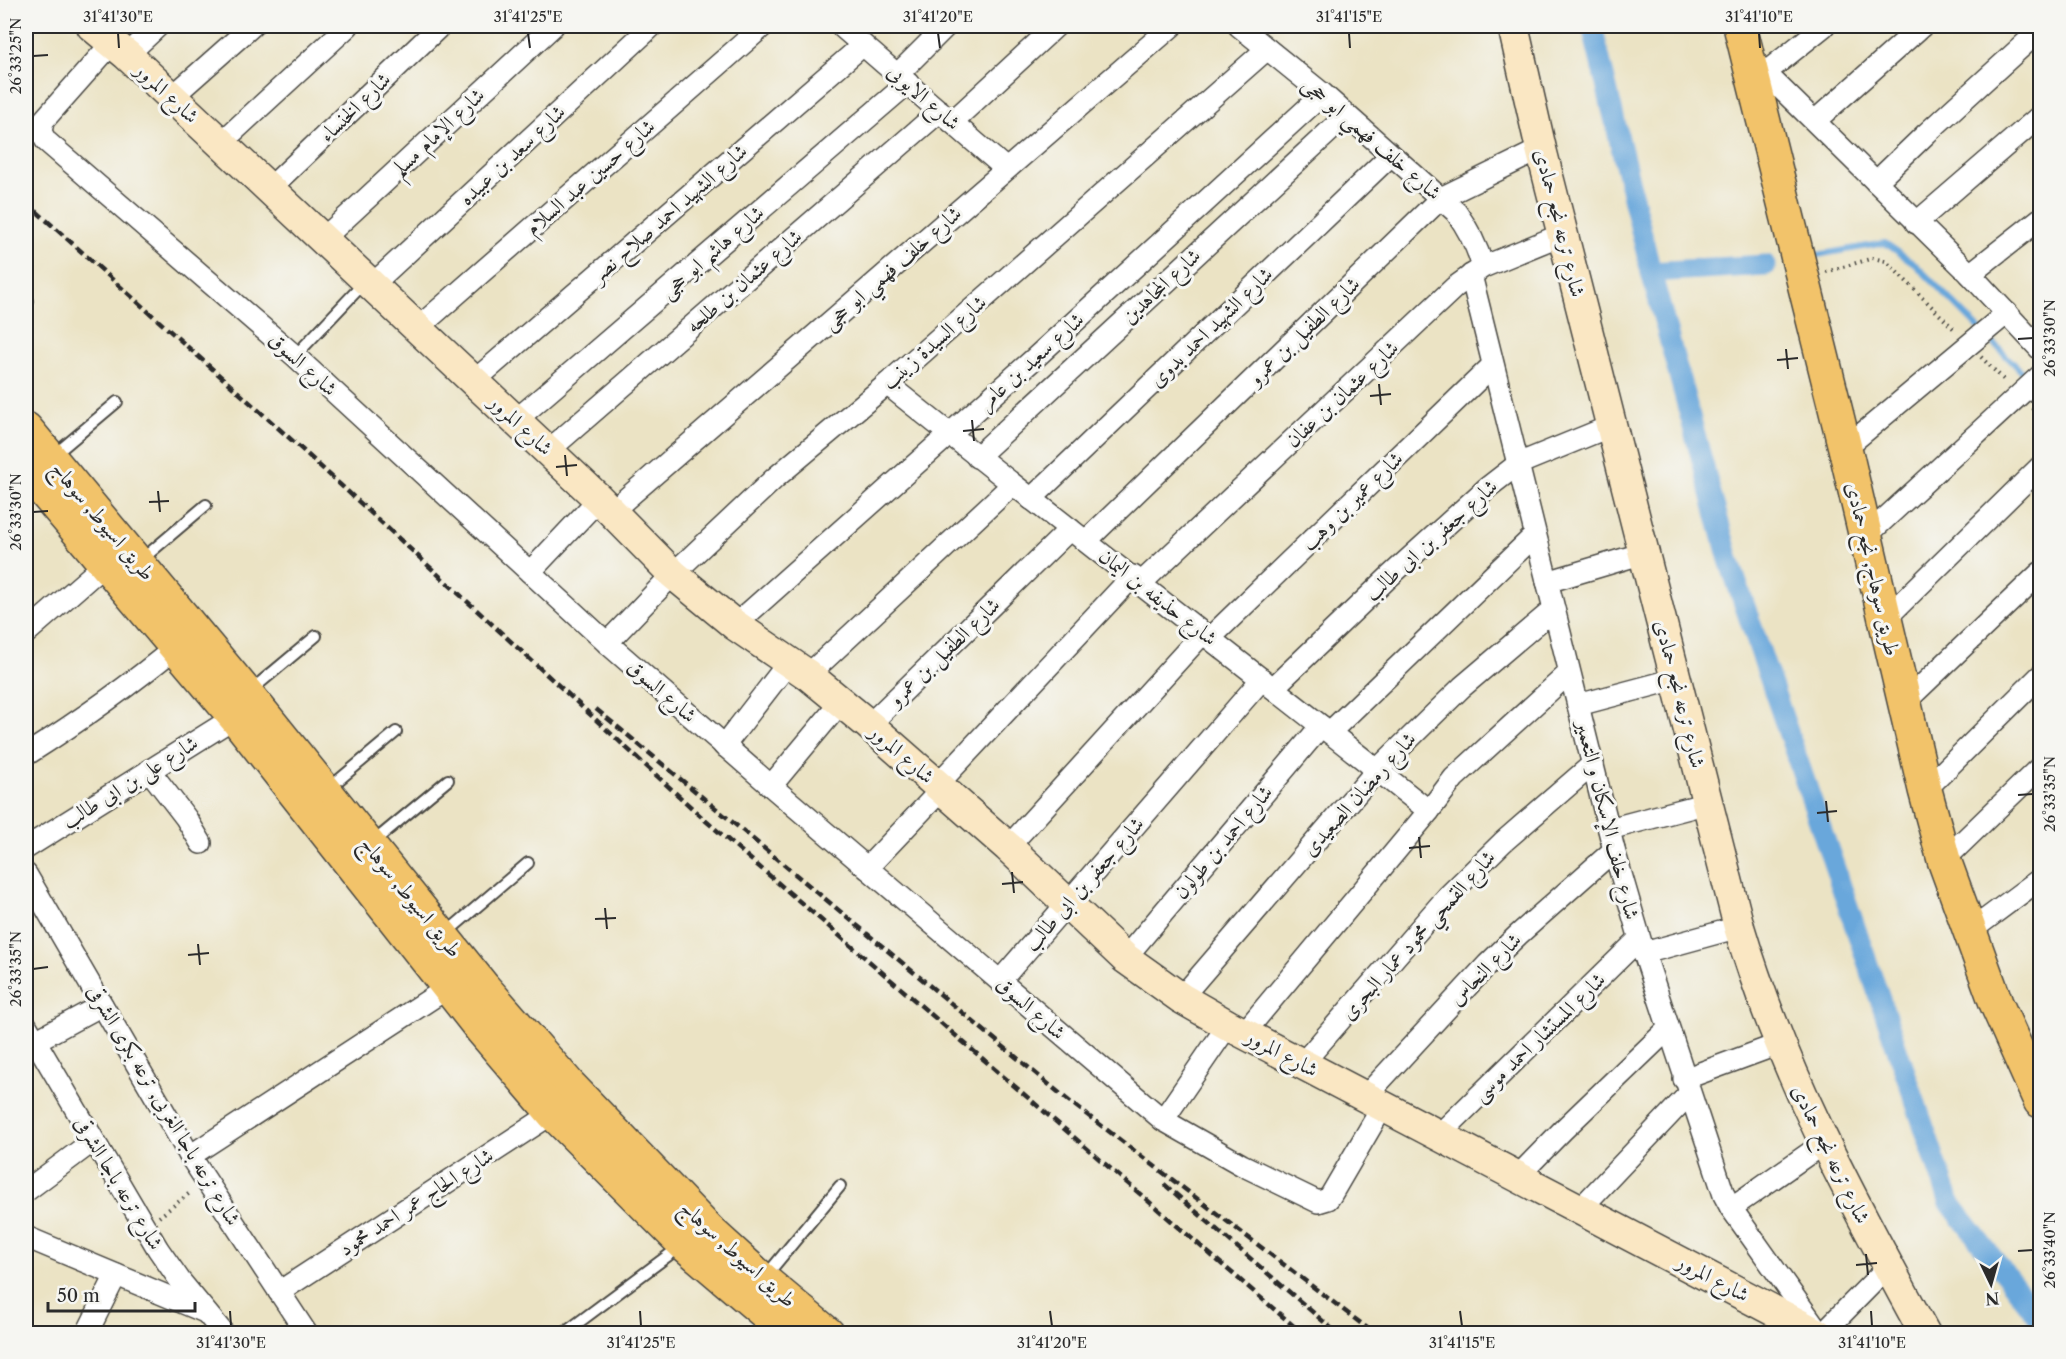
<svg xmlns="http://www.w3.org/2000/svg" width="2066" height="1359" font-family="'Libre Caslon Text',Amiri,serif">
<rect width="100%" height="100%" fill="#f6f6f2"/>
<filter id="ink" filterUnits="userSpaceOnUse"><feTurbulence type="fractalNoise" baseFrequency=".0167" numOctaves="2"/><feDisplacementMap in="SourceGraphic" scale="12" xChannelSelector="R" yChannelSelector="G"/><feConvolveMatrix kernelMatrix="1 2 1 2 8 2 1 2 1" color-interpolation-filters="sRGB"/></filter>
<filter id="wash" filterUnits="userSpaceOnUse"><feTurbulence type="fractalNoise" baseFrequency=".008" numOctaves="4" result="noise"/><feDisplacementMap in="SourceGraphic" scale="24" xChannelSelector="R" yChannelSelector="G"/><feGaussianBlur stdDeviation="1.35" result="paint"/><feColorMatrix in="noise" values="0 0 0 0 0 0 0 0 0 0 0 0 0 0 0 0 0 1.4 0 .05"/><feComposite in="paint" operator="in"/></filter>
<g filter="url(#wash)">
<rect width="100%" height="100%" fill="#ebe3c4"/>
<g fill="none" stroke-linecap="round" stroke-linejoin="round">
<path stroke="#69a7db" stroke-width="6" d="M 1817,255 L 1885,243 L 1914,263 L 2040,390"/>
<g stroke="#69a7db" stroke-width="21">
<path d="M 1592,26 L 1651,272 L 1729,560 L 1950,1203 L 2040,1319"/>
<path d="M 1651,272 L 1766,265"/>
</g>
</g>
</g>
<g filter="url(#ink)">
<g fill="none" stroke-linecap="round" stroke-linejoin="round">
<defs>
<g id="lane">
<path d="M 26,303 L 28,301"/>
<path d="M 295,356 L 365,282"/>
<path d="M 53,456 L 117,402"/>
<path d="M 140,561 L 206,505"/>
<path d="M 249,692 L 316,636"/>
<path d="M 328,789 L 396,732"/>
<path d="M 372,843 L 448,780"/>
<path d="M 445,934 L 528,863"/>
<path d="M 765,1277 L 840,1186"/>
<path d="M 563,1334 L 681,1246"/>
</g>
<g id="street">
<path d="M 841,26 L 1006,169"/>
<path d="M 1239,26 L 1323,94 L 1456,212 C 1469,230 1477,246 1483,267"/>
<path d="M 113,42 L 43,121 L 41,132 L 46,141 L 295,356 L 607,643 L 771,786 L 1163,1120 L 1242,1165 L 1318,1202 L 1328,1199 L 1331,1195 L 1383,1106"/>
<path d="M 127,55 L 158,26"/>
<path d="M 1750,58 L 1970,274 L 2040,349"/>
<path d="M 1765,73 L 1824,26"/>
<path d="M 898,74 L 946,26"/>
<path d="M 172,97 L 252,26"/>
<path d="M 1816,120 L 1922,26"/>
<path d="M 952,122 L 1056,26"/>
<path d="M 221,143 L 348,26"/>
<path d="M 1876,182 L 1927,133 L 2040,30"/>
<path d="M 269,189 L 440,26"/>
<path d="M 1916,223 L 2040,116"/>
<path d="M 323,239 L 553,26"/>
<path d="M 1970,274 L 2040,219"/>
<path d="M 1471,275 L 1614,850 L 1644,953 L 1724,1195 L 1731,1208 L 1819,1332"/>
<path d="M 372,285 L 652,26"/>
<path d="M 418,328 L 763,26"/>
<path d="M 474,381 L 863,45"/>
<path d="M 887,384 C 1066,528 1249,668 1429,811"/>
<path d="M 516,420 L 908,83"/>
<path d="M 1845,448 L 2007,313"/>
<path d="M 548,451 L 940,111"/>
<path d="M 977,457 L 1346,116"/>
<path d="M 1031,499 L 1391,155"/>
<path d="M 612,511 L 1172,26"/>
<path d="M 1866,536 L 2040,376"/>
<path d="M 1086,541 L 1441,198 L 1541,149"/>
<path d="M 530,572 L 599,499"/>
<path d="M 1547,582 L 1644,553"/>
<path d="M 1141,583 L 1455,287 L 1483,267 L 1563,234"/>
<path d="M 1885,619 L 2040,467"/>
<path d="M 735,625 L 1035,358 L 1323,94"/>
<path d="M 26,633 L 105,564"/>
<path d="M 1210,638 L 1493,365"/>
<path d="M 607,643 L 673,574 L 775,478 L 887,384 L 1267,49"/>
<path d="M 808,675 L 1012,485"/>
<path d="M 1273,688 L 1390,576 L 1487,488 L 1518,464 L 1611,426"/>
<path d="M 1904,703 L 2040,573"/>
<path d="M 1578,705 L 1676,679"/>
<path d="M 869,725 L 1070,529"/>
<path d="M 1330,732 L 1534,536"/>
<path d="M 724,746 L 789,662"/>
<path d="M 26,755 C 78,722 128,687 176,647"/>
<path d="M 149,770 L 186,818 L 201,843"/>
<path d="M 937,785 L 1133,576"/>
<path d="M 771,786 L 841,702"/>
<path d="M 1925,790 L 2040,676"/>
<path d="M 1609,829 L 1708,803"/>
<path d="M 1008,847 L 1203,633"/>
<path d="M 26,848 L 235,717"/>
<path d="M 1944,860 L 2040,767"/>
<path d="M 867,868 L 942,789"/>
<path d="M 26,874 L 190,1156 L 307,1334"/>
<path d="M 1969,932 L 2040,879"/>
<path d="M 1644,953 L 1739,927"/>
<path d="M 1125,958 L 1321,726"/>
<path d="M 1000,981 L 1262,679"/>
<path d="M 1181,998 L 1377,770 L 1462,687 L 1554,609"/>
<path d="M 26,1025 L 158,1249 L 181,1282 L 224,1334"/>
<path d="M 1244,1033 L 1429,811 L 1454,778 L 1569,673"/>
<path d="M 26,1046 L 102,1005"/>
<path d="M 1302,1064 L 1448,896 L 1503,842 L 1593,764"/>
<path d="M 1684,1079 L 1779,1044"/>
<path d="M 1365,1097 L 1488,964 L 1518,935 L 1614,850"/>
<path d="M 1163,1120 L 1228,1025"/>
<path d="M 1439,1135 L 1639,939"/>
<path d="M 190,1156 L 449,987"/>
<path d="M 1518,1176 L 1563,1130 L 1668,1029"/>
<path d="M 26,1191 L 93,1141"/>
<path d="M 1731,1208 L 1824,1143"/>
<path d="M 1580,1209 L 1689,1094"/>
<path d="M 26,1237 L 205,1312"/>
<path d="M 279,1292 L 553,1113"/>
<path d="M 88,1331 L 116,1275"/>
<path d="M 1822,1334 L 1888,1267"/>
</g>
<g id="secondary">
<path d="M 92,26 L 127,55 L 599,499 L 673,574 L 735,625 L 808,675 L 869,725 L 1008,847 L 1125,958 L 1181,998 L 1228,1025 L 1818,1334"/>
<path d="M 1513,26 L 1541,149 L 1739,927 C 1783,1074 1852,1200 1925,1334"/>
</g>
<g id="primary">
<path d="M 1740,26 L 1845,448 L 1925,790 L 1944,860 L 1996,1003 L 2040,1101"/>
<path d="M 26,429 L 247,694 L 484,988 L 570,1086 L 708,1230 L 762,1279 L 828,1334"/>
<path d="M 26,470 L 235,717 L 482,1030 L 553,1113 L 684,1244 L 790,1334"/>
</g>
</defs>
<use href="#lane" stroke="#484742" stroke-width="14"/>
<use href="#street" stroke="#484742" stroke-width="24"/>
<use href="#secondary" stroke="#484742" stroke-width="33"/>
<use href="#primary" stroke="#484742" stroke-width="36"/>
<g stroke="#484742" stroke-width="4" stroke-dasharray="1.5 4.5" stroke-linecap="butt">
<path d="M 1826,272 L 1873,258 L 1886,261 L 1955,330"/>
<path d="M 1981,357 L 2006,382"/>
<path d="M 2032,408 L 2040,417"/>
<path d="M 159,1217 L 191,1192"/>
</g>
<use href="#lane" stroke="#fff" stroke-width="10"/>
<use href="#street" stroke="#fff" stroke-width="21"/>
<use href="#secondary" stroke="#fae7c3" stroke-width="30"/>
<use href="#primary" stroke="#f2c36a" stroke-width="33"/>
<g stroke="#2b2b2b" stroke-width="4.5" stroke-dasharray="9 4.5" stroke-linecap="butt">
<path d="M 26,202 L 295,443 L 706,821 L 1303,1334"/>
<path d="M 596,709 L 1069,1101 L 1375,1334"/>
<path d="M 1164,1184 L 1338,1334"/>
</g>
</g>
</g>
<path fill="none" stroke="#2b2b2b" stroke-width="2" d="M 118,33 L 119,48M 528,33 L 530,48M 938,33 L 940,48M 1349,33 L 1350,48M 1759,33 L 1760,48M 33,56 L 48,55M 2018,339 L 2033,338M 1786,349 L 1788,369M 1777,360 L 1798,358M 1379,384 L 1381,405M 1370,396 L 1391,394M 972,420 L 974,441M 963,431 L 984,429M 565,455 L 567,476M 556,467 L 577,465M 158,491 L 160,512M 149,502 L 169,501M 33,512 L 48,511M 2018,795 L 2033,794M 1826,801 L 1828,822M 1817,813 L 1837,811M 1419,837 L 1421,858M 1409,848 L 1430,846M 1012,872 L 1014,893M 1002,884 L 1023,882M 605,908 L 607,929M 595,919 L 616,918M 198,944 L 200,965M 188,955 L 209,953M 33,969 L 48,967M 2018,1251 L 2033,1250M 1866,1254 L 1868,1275M 1856,1265 L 1877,1263M 230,1311 L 231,1326M 640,1311 L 641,1326M 1050,1311 L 1052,1326M 1460,1311 L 1462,1326M 1871,1311 L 1872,1326"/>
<g text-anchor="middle" stroke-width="6" stroke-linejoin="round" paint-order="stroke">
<g font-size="21" fill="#2b2b2b" stroke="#f6f6f2">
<text transform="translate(167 93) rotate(43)" y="7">شارع المرور</text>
<text transform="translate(924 97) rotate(41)" y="7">شارع الايوبى</text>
<text transform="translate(355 107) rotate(-44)" y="7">شارع الخنساء</text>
<text transform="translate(438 132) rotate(-43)" y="7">شارع الإمام مسلم</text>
<text transform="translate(1372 138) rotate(41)" y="7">شارع خلف فهمي ابو حجى</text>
<text transform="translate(512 155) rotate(-43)" y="7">شارع سعد بن عبيده</text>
<text transform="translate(590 177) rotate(-41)" y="7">شارع حسين عبد السلام</text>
<text transform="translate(669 213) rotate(-41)" y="7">شارع الشهيد احمد صلاح نصر</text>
<text transform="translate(1560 223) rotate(76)" y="7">شارع ترعه نجع حمادى</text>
<text transform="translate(712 252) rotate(-41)" y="7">شارع هاشم ابو حجى</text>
<text transform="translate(892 268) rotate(-41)" y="7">شارع خلف فهمي ابو حجى</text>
<text transform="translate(744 281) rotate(-41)" y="7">شارع عثمان بن طلحه</text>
<text transform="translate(1161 286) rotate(-43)" y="7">شارع المجاهدين</text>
<text transform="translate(1211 327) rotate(-44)" y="7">شارع الشهيد احمد بدوى</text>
<text transform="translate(1304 331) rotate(-44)" y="7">شارع الطفيل بن عمرو</text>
<text transform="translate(934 342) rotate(-41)" y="7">شارع السيدة زينب</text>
<text transform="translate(1031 361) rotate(-42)" y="7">شارع سعيد بن عامر</text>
<text transform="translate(303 364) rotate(42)" y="7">شارع السوق</text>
<text transform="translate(1342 394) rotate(-43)" y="7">شارع عثمان بن عفان</text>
<text transform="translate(521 425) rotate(43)" y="7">شارع المرور</text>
<text transform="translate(1352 501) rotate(-44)" y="7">شارع عمير بن وهب</text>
<text transform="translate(103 521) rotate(50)" y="7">طريق اسيوط, سوهاج</text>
<text transform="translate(1431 540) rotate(-42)" y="7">شارع جعفر بن ابى طالب</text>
<text transform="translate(1873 569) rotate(77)" y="7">طريق سوهاج, نجع حمادى</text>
<text transform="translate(1158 597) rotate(38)" y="7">شارع حذيفه بن اليمان</text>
<text transform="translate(944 652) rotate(-44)" y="7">شارع الطفيل بن عمرو</text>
<text transform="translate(662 691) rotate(41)" y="7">شارع السوق</text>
<text transform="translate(1680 694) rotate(76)" y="7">شارع ترعه نجع حمادى</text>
<text transform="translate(902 754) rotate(41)" y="7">شارع المرور</text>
<text transform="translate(130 782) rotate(-32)" y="7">شارع على بن ابى طالب</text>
<text transform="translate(1359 794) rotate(-48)" y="7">شارع رمضان الصعيدى</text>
<text transform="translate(1608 820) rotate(76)" y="7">شارع خلف الإسكان و التعمير</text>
<text transform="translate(1223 842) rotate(-50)" y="7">شارع احمد بن طولون</text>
<text transform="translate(1084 884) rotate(-49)" y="7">شارع جعفر بن ابى طالب</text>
<text transform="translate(411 897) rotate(51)" y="7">طريق اسيوط, سوهاج</text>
<text transform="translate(1418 935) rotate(-48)" y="7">شارع القمحي محمود عمار البحرى</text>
<text transform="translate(1485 969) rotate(-45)" y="7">شارع النحاس</text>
<text transform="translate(1031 1008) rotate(41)" y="7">شارع السوق</text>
<text transform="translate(1539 1037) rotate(-44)" y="7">شارع المستشار احمد موسى</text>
<text transform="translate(1282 1053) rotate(28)" y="7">شارع المرور</text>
<text transform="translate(164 1105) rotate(59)" y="7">شارع ترعه باجا الغربى, ترعه بكرى الشرقى</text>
<text transform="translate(1831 1154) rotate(64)" y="7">شارع ترعه نجع حمادى</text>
<text transform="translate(119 1183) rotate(59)" y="7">شارع ترعه باجا الشرقى</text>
<text transform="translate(416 1202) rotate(-33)" y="7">شارع الحاج عمر احمد محمود</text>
<text transform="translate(738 1254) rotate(42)" y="7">طريق اسيوط, سوهاج</text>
<text transform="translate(1713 1278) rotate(28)" y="7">شارع المرور</text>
</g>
</g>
<rect width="2066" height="1359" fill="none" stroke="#f6f6f2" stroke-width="66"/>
<g transform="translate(1991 1284) rotate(175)" stroke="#f6f6f2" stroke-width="4.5" paint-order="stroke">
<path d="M0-4.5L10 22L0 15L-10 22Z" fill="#2b2b2b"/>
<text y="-9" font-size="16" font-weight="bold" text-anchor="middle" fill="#2b2b2b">N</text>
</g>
<path d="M48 1302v9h147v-9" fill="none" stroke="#2b2b2b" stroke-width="3"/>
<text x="57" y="1302" font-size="18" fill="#2b2b2b" stroke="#f6f6f2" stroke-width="4.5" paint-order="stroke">50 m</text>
<rect x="33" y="33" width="2000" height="1293" fill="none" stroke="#2b2b2b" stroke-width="2"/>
<g font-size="15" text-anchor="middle" fill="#2b2b2b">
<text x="118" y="22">31°41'30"E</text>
<text x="528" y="22">31°41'25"E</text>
<text x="938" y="22">31°41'20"E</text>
<text x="1349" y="22">31°41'15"E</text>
<text x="1759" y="22">31°41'10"E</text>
<text transform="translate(16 56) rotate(-90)" y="5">26°33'25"N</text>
<text transform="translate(2050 338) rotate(-90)" y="5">26°33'30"N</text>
<text transform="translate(16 512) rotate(-90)" y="5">26°33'30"N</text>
<text transform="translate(2050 794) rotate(-90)" y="5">26°33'35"N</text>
<text transform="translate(16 969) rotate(-90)" y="5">26°33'35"N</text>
<text transform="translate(2050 1250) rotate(-90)" y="5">26°33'40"N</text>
<text x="231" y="1348">31°41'30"E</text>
<text x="641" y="1348">31°41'25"E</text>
<text x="1052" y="1348">31°41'20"E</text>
<text x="1462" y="1348">31°41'15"E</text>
<text x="1872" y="1348">31°41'10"E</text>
</g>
</svg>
